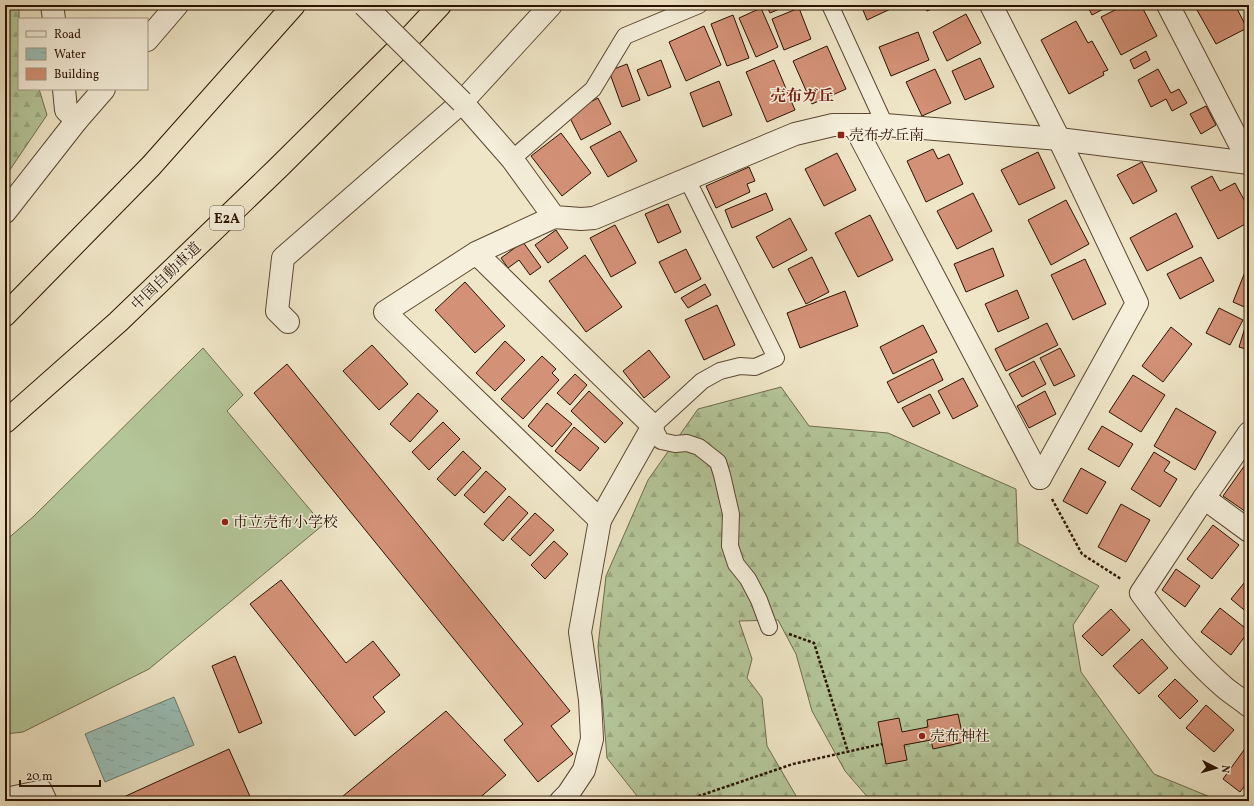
<svg xmlns="http://www.w3.org/2000/svg" width="1254" height="806" font-family="Vollkorn,'Noto Serif JP',serif">
<defs>
<pattern id="forest-firs" width="22" height="20" patternUnits="userSpaceOnUse"><rect width="22" height="20" fill="#b4c699"/><path d="M5 1l3.5 6h-7zM16 11l3.5 6h-7z" fill="#9ba982"/></pattern>
<pattern id="water-ripples" width="26" height="14" patternUnits="userSpaceOnUse"><rect width="26" height="14" fill="#9abfb7"/><path d="M2 4q2-2 4 0t4 0M15 11q2-2 4 0t4 0" fill="none" stroke="#85a39c"/></pattern>
</defs>
<rect width="100%" height="100%" fill="#efe6c7"/>
<filter id="stains"><feTurbulence type="fractalNoise" baseFrequency=".005" numOctaves="4"/><feColorMatrix values="0 0 0 0 .2 0 0 0 0 .09 0 0 0 0 .02 0 0 0 .5 -.17"/></filter>
<radialGradient id="worn" r=".72"><stop offset=".6" stop-color="#630" stop-opacity="0"/><stop offset="1" stop-color="#630" stop-opacity=".3"/></radialGradient>
<g fill="url(#forest-firs)" stroke="#6f6c4c">
<path d="M 5,5 L 19,5 L 19,89 L 39,89 L 47,115 L 5,177 Z"/>
<path d="M 781,387 L 809,426 L 888,433 L 1016,489 L 1018,543 L 1099,586 L 1073,625 L 1081,672 L 1154,774 L 1220,801 L 871,801 L 845,771 L 812,711 L 796,654 L 778,620 L 739,621 L 752,659 L 747,678 L 762,698 L 767,746 L 799,801 L 641,801 L 607,758 L 598,646 L 606,576 L 648,480 L 698,409 Z"/>
</g>
<path fill="#b4c699" stroke="#6f6c4c" d="M 203,348 L 243,395 L 227,411 L 323,525 L 149,669 L 23,732 L 5,734 L 5,541 L 33,517 Z"/>
<path fill="url(#water-ripples)" stroke="#6d7a6e" d="M 174,697 L 194,745 L 105,782 L 85,734 Z"/>
<g fill="#d39177" stroke="#2a1200">
<path d="M 766,5 L 789,5 L 770,13 Z"/>
<path d="M 861,5 L 899,5 L 867,20 Z"/>
<path d="M 924,5 L 940,5 L 927,11 Z"/>
<path d="M 1087,5 L 1111,5 L 1092,15 Z"/>
<path d="M 1125,5 L 1141,5 L 1157,36 L 1121,55 L 1101,17 Z"/>
<path d="M 1207,5 L 1235,5 L 1247,28 L 1216,44 L 1197,10 Z"/>
<path d="M 761,8 L 778,47 L 756,57 L 739,18 Z"/>
<path d="M 799,8 L 811,39 L 784,50 L 772,19 Z"/>
<path d="M 966,14 L 981,43 L 947,61 L 933,32 Z"/>
<path d="M 733,15 L 749,58 L 727,66 L 711,24 Z"/>
<path d="M 1076,21 L 1088,43 L 1092,41 L 1108,70 L 1103,72 L 1104,75 L 1069,94 L 1041,40 Z"/>
<path d="M 704,26 L 721,65 L 686,81 L 669,42 Z"/>
<path d="M 918,32 L 929,60 L 891,76 L 879,47 Z"/>
<path d="M 827,46 L 846,89 L 812,104 L 793,61 Z"/>
<path d="M 1146,51 L 1150,60 L 1134,69 L 1130,60 Z"/>
<path d="M 980,58 L 994,87 L 965,100 L 952,71 Z"/>
<path d="M 661,60 L 671,87 L 648,96 L 637,70 Z"/>
<path d="M 774,60 L 795,110 L 767,122 L 746,72 Z"/>
<path d="M 627,64 L 640,100 L 622,107 L 609,71 Z"/>
<path d="M 935,69 L 951,103 L 922,116 L 906,82 Z"/>
<path d="M 1158,69 L 1171,93 L 1179,89 L 1187,103 L 1172,111 L 1166,99 L 1151,107 L 1138,80 Z"/>
<path d="M 719,81 L 732,115 L 703,127 L 690,93 Z"/>
<path d="M 598,98 L 611,124 L 581,140 L 568,114 Z"/>
<path d="M 1206,106 L 1216,125 L 1201,134 L 1190,114 Z"/>
<path d="M 620,131 L 637,161 L 608,177 L 590,147 Z"/>
<path d="M 561,133 L 591,173 L 562,196 L 531,156 Z"/>
<path d="M 933,149 L 938,159 L 949,154 L 963,184 L 926,202 L 907,161 Z"/>
<path d="M 1038,152 L 1055,188 L 1019,205 L 1001,170 Z"/>
<path d="M 837,153 L 856,190 L 824,206 L 805,169 Z"/>
<path d="M 1142,162 L 1157,191 L 1133,204 L 1117,175 Z"/>
<path d="M 749,167 L 755,181 L 747,184 L 750,192 L 716,208 L 706,186 Z"/>
<path d="M 1212,176 L 1220,191 L 1235,183 L 1249,209 L 1249,222 L 1218,239 L 1191,187 Z"/>
<path d="M 766,193 L 773,210 L 732,228 L 725,210 Z"/>
<path d="M 973,193 L 992,231 L 957,249 L 937,211 Z"/>
<path d="M 1066,200 L 1089,244 L 1051,265 L 1028,220 Z"/>
<path d="M 668,204 L 681,232 L 658,243 L 645,214 Z"/>
<path d="M 1176,213 L 1193,247 L 1147,271 L 1130,238 Z"/>
<path d="M 870,215 L 893,260 L 858,277 L 835,233 Z"/>
<path d="M 790,218 L 807,250 L 773,268 L 756,237 Z"/>
<path d="M 615,225 L 636,263 L 611,277 L 590,238 Z"/>
<path d="M 556,230 L 568,248 L 548,263 L 535,245 Z"/>
<path d="M 523,242 L 541,267 L 530,275 L 519,260 L 508,268 L 501,258 Z"/>
<path d="M 993,248 L 1004,276 L 966,292 L 954,264 Z"/>
<path d="M 686,249 L 701,279 L 675,293 L 659,262 Z"/>
<path d="M 585,255 L 622,307 L 586,332 L 549,281 Z"/>
<path d="M 812,257 L 829,292 L 806,304 L 788,269 Z"/>
<path d="M 1201,257 L 1214,281 L 1180,299 L 1167,274 Z"/>
<path d="M 1085,259 L 1106,304 L 1073,320 L 1051,275 Z"/>
<path d="M 1247,267 L 1249,268 L 1249,309 L 1233,302 Z"/>
<path d="M 465,282 L 505,326 L 475,353 L 435,310 Z"/>
<path d="M 705,284 L 711,295 L 688,308 L 681,298 Z"/>
<path d="M 1017,290 L 1029,318 L 998,332 L 985,304 Z"/>
<path d="M 845,291 L 858,326 L 800,348 L 787,313 Z"/>
<path d="M 717,305 L 735,345 L 704,360 L 685,320 Z"/>
<path d="M 1219,308 L 1243,320 L 1230,345 L 1206,333 Z"/>
<path d="M 1247,321 L 1249,321 L 1249,350 L 1239,347 Z"/>
<path d="M 1047,323 L 1058,345 L 1006,371 L 995,349 Z"/>
<path d="M 923,325 L 937,352 L 893,374 L 880,347 Z"/>
<path d="M 1171,327 L 1192,344 L 1163,382 L 1142,366 Z"/>
<path d="M 505,341 L 525,360 L 495,391 L 476,373 Z"/>
<path d="M 372,345 L 408,384 L 379,410 L 343,371 Z"/>
<path d="M 1060,348 L 1075,376 L 1054,386 L 1040,358 Z"/>
<path d="M 649,350 L 670,377 L 644,398 L 623,371 Z"/>
<path d="M 542,356 L 556,369 L 552,373 L 559,380 L 523,419 L 501,399 Z"/>
<path d="M 933,359 L 943,380 L 898,403 L 887,382 Z"/>
<path d="M 1034,361 L 1046,384 L 1022,397 L 1009,374 Z"/>
<path d="M 287,364 L 570,711 L 551,726 L 573,754 L 538,782 L 504,740 L 523,724 L 254,393 Z"/>
<path d="M 575,374 L 587,385 L 570,405 L 557,393 Z"/>
<path d="M 1133,375 L 1165,395 L 1141,432 L 1109,412 Z"/>
<path d="M 963,378 L 978,406 L 953,419 L 938,391 Z"/>
<path d="M 589,391 L 623,423 L 605,443 L 571,411 Z"/>
<path d="M 1045,391 L 1056,414 L 1029,428 L 1017,406 Z"/>
<path d="M 418,393 L 438,411 L 410,442 L 390,424 Z"/>
<path d="M 930,394 L 940,413 L 913,427 L 902,408 Z"/>
<path d="M 547,403 L 572,424 L 552,447 L 528,426 Z"/>
<path d="M 1176,408 L 1216,432 L 1195,470 L 1154,446 Z"/>
<path d="M 443,422 L 460,439 L 429,470 L 412,452 Z"/>
<path d="M 1102,426 L 1133,444 L 1119,467 L 1088,449 Z"/>
<path d="M 574,427 L 599,448 L 580,471 L 555,451 Z"/>
<path d="M 463,451 L 481,468 L 455,496 L 437,479 Z"/>
<path d="M 1154,452 L 1170,462 L 1164,471 L 1177,479 L 1160,507 L 1131,489 Z"/>
<path d="M 1245,465 L 1249,468 L 1249,514 L 1223,496 Z"/>
<path d="M 1081,468 L 1106,482 L 1087,514 L 1063,501 Z"/>
<path d="M 486,471 L 506,489 L 484,513 L 464,495 Z"/>
<path d="M 509,496 L 528,513 L 503,541 L 484,524 Z"/>
<path d="M 1121,504 L 1150,520 L 1126,562 L 1098,547 Z"/>
<path d="M 535,513 L 554,530 L 530,556 L 511,539 Z"/>
<path d="M 1213,525 L 1239,545 L 1212,579 L 1187,559 Z"/>
<path d="M 554,541 L 568,554 L 545,579 L 531,565 Z"/>
<path d="M 1176,569 L 1200,586 L 1185,607 L 1162,590 Z"/>
<path d="M 1249,577 L 1249,614 L 1231,599 Z"/>
<path d="M 281,580 L 346,663 L 373,641 L 400,675 L 373,697 L 385,712 L 355,736 L 250,604 Z"/>
<path d="M 1220,608 L 1249,631 L 1231,655 L 1201,632 Z"/>
<path d="M 1111,609 L 1130,630 L 1102,656 L 1082,636 Z"/>
<path d="M 1142,639 L 1168,668 L 1139,694 L 1113,666 Z"/>
<path d="M 235,656 L 262,723 L 239,733 L 212,666 Z"/>
<path d="M 1175,679 L 1198,701 L 1180,719 L 1158,696 Z"/>
<path d="M 1206,705 L 1234,730 L 1214,752 L 1186,728 Z"/>
<path d="M 446,711 L 506,775 L 476,801 L 337,801 Z"/>
<path d="M 958,714 L 964,742 L 933,749 L 931,740 L 904,745 L 907,760 L 886,764 L 878,722 L 899,718 L 902,732 L 928,727 L 927,720 Z"/>
<path d="M 1249,743 L 1249,780 L 1240,792 L 1223,779 Z"/>
<path d="M 229,749 L 252,801 L 118,801 L 117,800 Z"/>
</g>
<g fill="none" stroke-linecap="round" stroke-linejoin="round">
<defs>
<g id="service">
<path d="M 830,5 L 885,125"/>
<path d="M 512,159 L 593,89 L 625,36 L 699,5"/>
<path d="M 687,179 L 776,358 L 755,367 L 740,366 L 720,371 L 702,381 L 653,426 L 661,441 L 675,444 L 687,443 L 699,447 L 718,462 L 722,475 L 731,514 L 730,546 L 736,564 L 748,579 L 759,600 L 769,627"/>
<path d="M 5,796 L 43,788 L 49,801"/>
</g>
<g id="minor">
<path d="M 52,5 L 54,19"/>
<path d="M 991,5 L 1059,139 L 1137,303 L 1040,478"/>
<path d="M 1168,5 L 1249,162"/>
<path d="M 147,40 L 177,5"/>
<path d="M 64,89 L 66,110 L 77,120"/>
<path d="M 462,102 L 512,159 L 554,217 L 581,219 L 594,218 L 795,134 L 833,125 L 885,125 L 1059,139 L 1249,163"/>
<path d="M 854,125 L 1040,478"/>
<path d="M 5,212 L 77,120 L 104,89"/>
<path d="M 476,253 L 653,426 L 600,520 L 385,312 L 476,253 L 554,217"/>
<path d="M 288,322 L 277,311 L 283,258 L 462,102 L 551,5"/>
<path d="M 1204,498 L 1249,433"/>
<path d="M 1249,531 L 1204,498 L 1141,593 C 1165,626 1193,660 1224,687 C 1232,694 1241,699 1249,706"/>
<path d="M 561,801 L 568,794 L 584,770 L 592,739 L 590,700 L 580,632 L 600,520"/>
</g>
<g id="motorway">
<path d="M 5,315 L 151,166 L 294,5"/>
<path d="M 5,422 L 118,322 L 278,168 L 414,33 L 440,5"/>
</g>
</defs>
<use href="#service" stroke="#5b4732" stroke-width="18"/>
<use href="#minor" stroke="#5b4732" stroke-width="24"/>
<use href="#motorway" stroke="#2a1200" stroke-width="24"/>
<g stroke="#2a1200" stroke-width="2.5" stroke-dasharray="3 2" stroke-linecap="butt">
<path d="M 1052,499 L 1082,554 L 1121,579"/>
<path d="M 789,634 L 814,643 L 848,752"/>
<path d="M 684,801 L 793,764 L 882,744"/>
</g>
<use href="#service" stroke="#f5efdb" stroke-width="16"/>
<use href="#minor" stroke="#f5efdb" stroke-width="22"/>
<use href="#motorway" stroke="#efe6c7" stroke-width="22"/>
<defs>
<path id="minor-bridge" d="M 364,5 L 462,102"/>
</defs>
<use href="#minor-bridge" stroke="#5b4732" stroke-width="24" stroke-linecap="butt"/>
<use href="#minor-bridge" stroke="#f5efdb" stroke-width="22"/>
</g>
<g fill="#8f2418" stroke="#f5efdb" stroke-width="1.5">
<rect x="837" y="131" width="8" height="8" rx="2"/>
<circle cx="225" cy="522" r="4"/>
<circle cx="922" cy="736" r="4"/>
</g>
<g text-anchor="middle" stroke-width="3" stroke-linejoin="round" paint-order="stroke">
<rect fill="#f5efdb" stroke="#675442" stroke-width="1" x="210" y="206" width="34" height="24" rx="3"/>
<g font-size="14" font-weight="bold" fill="#2a1200">
<text x="227" y="223">E2A</text>
</g>
<g font-size="15" fill="#2a1200" stroke="#f5efdb" text-anchor="start">
<text x="849" y="140">売布ガ丘南</text>
<text x="233" y="527">市立売布小学校</text>
<text x="930" y="741">売布神社</text>
</g>
<g font-size="15" fill="#2a1200" stroke="#f5efdb">
<text transform="translate(166 276) rotate(-44)" y="5">中国自動車道</text>
</g>
<g font-size="16" font-weight="bold" fill="#7a1f14" stroke="#f5efdb">
<text x="802" y="101">売布ガ丘</text>
</g>
</g>
<rect width="1254" height="806" fill="none" stroke="#efe6c7" stroke-width="20"/>
<rect x="6" y="6" width="1242" height="794" fill="none" stroke="#2a1200" stroke-width="2"/>
<rect x="10" y="10" width="1234" height="786" fill="none" stroke="#2a1200"/>
<rect x="18" y="18" width="130" height="72" fill="#f5efdb" stroke="#a49783"/>
<rect x="26" y="31" width="20" height="6" fill="#f5efdb" stroke="#a49783"/>
<text x="54" y="38" font-size="12" fill="#2a1200">Road</text>
<rect x="26" y="48" width="20" height="12" fill="url(#water-ripples)" stroke="#a49783"/>
<text x="54" y="58" font-size="12" fill="#2a1200">Water</text>
<rect x="26" y="68" width="20" height="12" fill="#d39177" stroke="#a49783"/>
<text x="54" y="78" font-size="12" fill="#2a1200">Building</text>
<g transform="translate(1216 768) rotate(96)" stroke="#f5efdb" stroke-width="3" paint-order="stroke">
<path d="M0-3L7 15L0 10L-7 15Z" fill="#2a1200"/>
<text y="-6" font-size="11" font-weight="bold" text-anchor="middle" fill="#2a1200">N</text>
</g>
<path d="M20 780v6h80v-6" fill="none" stroke="#2a1200" stroke-width="2"/>
<text x="26" y="780" font-size="12" fill="#2a1200" stroke="#f5efdb" stroke-width="3" paint-order="stroke">20 m</text>
<rect width="100%" height="100%" filter="url(#stains)"/>
<rect width="100%" height="100%" fill="url(#worn)"/>
</svg>
